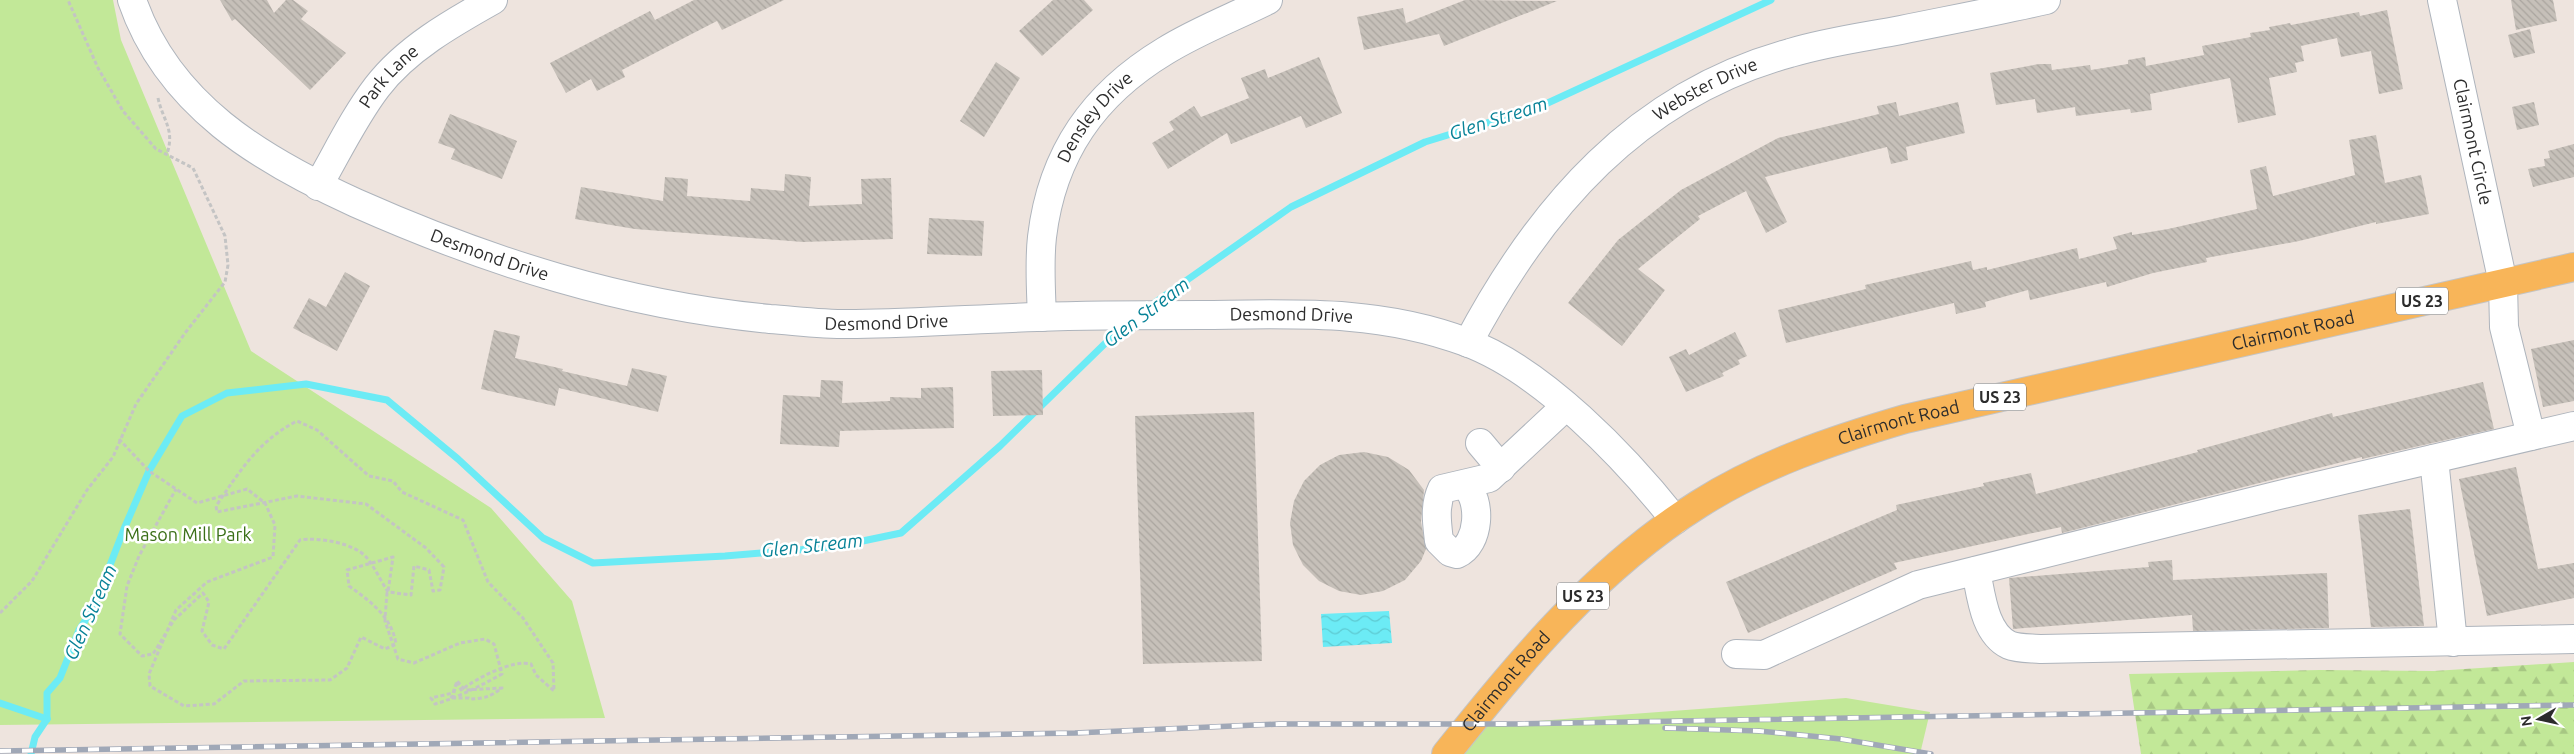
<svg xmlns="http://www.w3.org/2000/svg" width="2574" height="754" font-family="Ubuntu,sans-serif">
<defs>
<pattern id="forest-firs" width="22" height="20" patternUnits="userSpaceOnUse" patternTransform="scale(1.25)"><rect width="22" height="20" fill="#c2e898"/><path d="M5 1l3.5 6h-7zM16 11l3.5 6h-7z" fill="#a7c783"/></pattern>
<pattern id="water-waves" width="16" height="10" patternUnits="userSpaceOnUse" patternTransform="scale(1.25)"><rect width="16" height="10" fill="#6cebf5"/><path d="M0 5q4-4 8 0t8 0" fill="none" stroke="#5ecad2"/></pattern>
<pattern id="building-back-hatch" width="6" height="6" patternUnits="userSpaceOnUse" patternTransform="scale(1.25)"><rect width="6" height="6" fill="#c6c0b9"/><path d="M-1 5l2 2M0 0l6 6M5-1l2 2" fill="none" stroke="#aaa59f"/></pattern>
</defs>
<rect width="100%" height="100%" fill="#eee4de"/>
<g fill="#c2e898">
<path d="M 0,0 L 113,0 L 121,40 L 251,351 L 491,508 L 572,601 L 605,718 L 0,725 Z"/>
<path d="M 1846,698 L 1930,712 L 1920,754 L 1447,754 L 1472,726 Z"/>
</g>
<path fill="url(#forest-firs)" d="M 2574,662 L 2574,754 L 2141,754 L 2129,674 L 2320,670 L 2434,671 Z"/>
<path fill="url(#water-waves)" d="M 1389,611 L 1392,643 L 1323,647 L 1321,614 Z"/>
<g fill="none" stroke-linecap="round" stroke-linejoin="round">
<g stroke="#6cebf5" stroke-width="7">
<path d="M 1150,306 L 1291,207 L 1425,142 L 1539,107 L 1771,0"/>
<path d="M 0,703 L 47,719"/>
<path d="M 47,719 L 47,693 L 60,678 L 79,630 L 93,609 L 124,529 L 149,471 L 182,416 L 227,393 L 306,384 L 387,400 L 458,459 L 543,538 L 593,563 L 725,556 L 834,547 L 901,533 L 1000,446 L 1125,324"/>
<path d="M 31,754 L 35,737 L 47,719"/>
</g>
</g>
<g fill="url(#building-back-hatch)">
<path d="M 220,0 L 267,0 L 274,13 L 286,0 L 293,0 L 308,11 L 301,19 L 346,53 L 310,90 L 235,19 L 232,21 Z"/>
<path d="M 694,0 L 784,0 L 722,30 L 717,21 L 622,70 L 625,77 L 597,91 L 591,79 L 566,93 L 550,63 L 650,11 L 655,20 Z"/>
<path d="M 1053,0 L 1084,0 L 1093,10 L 1042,56 L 1019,31 Z"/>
<path d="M 1465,0 L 1557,1 L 1444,46 L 1439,34 L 1364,50 L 1357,17 L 1403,8 L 1406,23 Z"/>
<path d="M 2511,0 L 2553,0 L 2557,21 L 2516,30 Z"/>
<path d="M 2387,10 L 2403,89 L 2379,94 L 2371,51 L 2341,57 L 2337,38 L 2301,46 L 2304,61 L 2295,63 L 2297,72 L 2269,78 L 2276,115 L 2238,123 L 2230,78 L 2150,94 L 2152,110 L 2131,113 L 2130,109 L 2076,116 L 2075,107 L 2037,113 L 2035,99 L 1996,105 L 1990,73 L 2039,64 L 2051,64 L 2052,70 L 2090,65 L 2091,70 L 2128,64 L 2128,60 L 2145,57 L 2146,66 L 2204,55 L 2202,46 L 2251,37 L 2250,33 L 2270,30 L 2269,27 L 2290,23 L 2291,25 L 2359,12 L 2360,16 Z"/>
<path d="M 2530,29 L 2535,53 L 2514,58 L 2508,35 Z"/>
<path d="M 1319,57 L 1342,113 L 1306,128 L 1301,116 L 1231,144 L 1227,133 L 1168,169 L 1152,143 L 1174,130 L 1169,122 L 1194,106 L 1201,117 L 1249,98 L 1241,78 L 1265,69 L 1268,78 Z"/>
<path d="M 996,62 L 1020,78 L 984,137 L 960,121 Z"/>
<path d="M 1896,102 L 1899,116 L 1958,102 L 1965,133 L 1906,147 L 1908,160 L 1891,164 L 1887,147 L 1765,177 L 1787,222 L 1766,233 L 1746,191 L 1698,216 L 1700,219 L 1638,269 L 1665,290 L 1622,346 L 1568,303 L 1618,240 L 1681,190 L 1778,138 L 1879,114 L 1877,106 Z"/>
<path d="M 2534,102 L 2539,125 L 2517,130 L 2512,107 Z"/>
<path d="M 450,114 L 517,141 L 502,179 L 451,159 L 455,149 L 438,143 Z"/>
<path d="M 2376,135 L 2385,183 L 2421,175 L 2429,214 L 2376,224 L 2376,222 L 2299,241 L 2206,258 L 2207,262 L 2153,273 L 2107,287 L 2106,282 L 2030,300 L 2028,290 L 1985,302 L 1986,307 L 1956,314 L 1954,303 L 1786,343 L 1778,310 L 1866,289 L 1865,285 L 1971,261 L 1973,270 L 1987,267 L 1987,270 L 2077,248 L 2079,259 L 2117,249 L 2113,237 L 2132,232 L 2132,235 L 2168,229 L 2257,209 L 2250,170 L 2266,166 L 2273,196 L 2355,175 L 2349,140 Z"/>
<path d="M 2574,144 L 2574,177 L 2533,187 L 2528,169 L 2545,166 L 2544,159 L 2550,158 L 2548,151 Z"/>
<path d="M 785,174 L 811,177 L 809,206 L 862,204 L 861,179 L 891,178 L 893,239 L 803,242 L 635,229 L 575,219 L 581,187 L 663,201 L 665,177 L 688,179 L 687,196 L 750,201 L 751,188 L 784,191 Z"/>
<path d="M 929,218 L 984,221 L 982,256 L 927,254 Z"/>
<path d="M 345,272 L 370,286 L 337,351 L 293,328 L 309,298 L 326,307 Z"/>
<path d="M 494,330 L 520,336 L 515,358 L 563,369 L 562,371 L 627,386 L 632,368 L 667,376 L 658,412 L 559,388 L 555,406 L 481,389 Z"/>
<path d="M 1735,332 L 1747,356 L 1738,360 L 1740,364 L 1722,373 L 1724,376 L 1686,392 L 1669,357 L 1686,349 L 1689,355 Z"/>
<path d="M 2574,340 L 2574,401 L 2543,407 L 2531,349 Z"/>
<path d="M 1042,370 L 1043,415 L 993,416 L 991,371 Z"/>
<path d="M 821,380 L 843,381 L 842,403 L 890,401 L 890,397 L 921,398 L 921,388 L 953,387 L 954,428 L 840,431 L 839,447 L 780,444 L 783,395 L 820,397 Z"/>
<path d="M 2483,382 L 2494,429 L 2362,459 L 2362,457 L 2062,533 L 2061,527 L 1894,563 L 1897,569 L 1748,633 L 1726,582 L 1897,510 L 1896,505 L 1984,486 L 1983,483 L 2031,473 L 2036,494 L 2198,452 L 2197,450 L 2332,413 L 2333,417 Z"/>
<path d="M 1254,412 L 1262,661 L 1143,664 L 1135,416 Z"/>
<path d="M 1364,452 L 1388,457 L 1409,470 L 1424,490 L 1421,522 L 1426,549 L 1421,561 L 1405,580 L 1383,591 L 1361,595 L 1339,591 L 1319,581 L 1303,565 L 1293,545 L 1290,523 L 1294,501 L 1304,481 L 1320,465 L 1339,455 Z"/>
<path d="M 2516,467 L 2538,569 L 2574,563 L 2574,598 L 2487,616 L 2459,479 Z"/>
<path d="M 2410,509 L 2424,626 L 2371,627 L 2358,515 Z"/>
<path d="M 2172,560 L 2173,580 L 2327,573 L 2329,628 L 2193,631 L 2192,615 L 2013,629 L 2009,578 L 2149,567 L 2148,562 Z"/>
</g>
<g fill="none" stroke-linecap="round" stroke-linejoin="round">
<defs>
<g id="minor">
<path id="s1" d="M 132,0 C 168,105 261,160 356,203 C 489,262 624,305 770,319 C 798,321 827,325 856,324 C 917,323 977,319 1037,317 C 1092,315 1147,315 1202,315 C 1294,314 1378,309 1466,342 C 1542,370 1625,457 1675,520"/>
<path id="s2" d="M 2442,0 L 2503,283 L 2504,327 L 2531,436"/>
<path id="s3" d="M 318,186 C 337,153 354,117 377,87 C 406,49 452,23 493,0"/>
<path id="s4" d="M 1042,317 C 1041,290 1039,263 1042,237 C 1052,153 1094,94 1165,51 C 1197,31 1234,17 1268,0"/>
<path id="s5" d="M 1468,343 C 1540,207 1637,95 1790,53 C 1826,42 1864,37 1901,30 C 1950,20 1998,11 2046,0"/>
<path d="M 1480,443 L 1501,468"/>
<path d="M 2434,459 L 2453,642"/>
<path d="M 1465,485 C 1482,500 1480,544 1457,554 L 1450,552 L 1439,541 C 1437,523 1434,506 1442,489 L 1489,478 L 1566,406"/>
<path d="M 1976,571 C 1981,594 1984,633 2009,645 C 2018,649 2032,648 2041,649 L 2574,639"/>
<path d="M 1736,654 L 1764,655 L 1918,585 L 2275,496 L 2574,426"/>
</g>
<g id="major">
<path id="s6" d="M 1446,754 C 1520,661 1597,568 1699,504 C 1762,464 1833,440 1905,419 L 2574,267"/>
</g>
</defs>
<use href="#minor" stroke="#aeb4bc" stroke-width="30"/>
<use href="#major" stroke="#c4c4c4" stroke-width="30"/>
<g stroke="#c4c4c4" stroke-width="3" stroke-dasharray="4 2.5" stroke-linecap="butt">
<path d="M 158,98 C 163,121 175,129 167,154"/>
<path d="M 119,439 L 149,471 L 197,503 L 247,489 L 265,503 L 275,525 L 273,557 L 207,582 L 176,610 L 149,674 L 150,686 L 184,706 L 214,704 L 244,681 L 330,680 L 347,668 L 361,637 L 385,649 L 396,644 C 392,617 370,601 349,586 L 347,570 L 393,557 L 388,592 L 387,593 L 385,618 L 385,621 L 398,659 L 414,663 L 460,643 L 485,639 L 494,644 L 502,674 C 480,686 459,697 435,704 L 431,698 L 453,693 L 457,681 L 465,690 L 502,688 C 489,697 487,698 470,699 L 469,698 L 450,698 L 453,696 L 457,681 L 461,690 C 476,679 512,659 531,664 L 536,675 L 554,691 L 553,663 L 523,618 L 488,582 L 463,520 L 402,492 L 393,481 L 369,476 L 317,430 L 297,421 C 258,441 240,471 216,506 L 217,512 L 297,496 L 366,504 L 426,548 L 444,567 L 440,590 L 433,591 L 429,570 L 414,566 L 411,595 L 388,592 C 381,581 375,568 367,558 C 355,543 318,537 300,540 L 224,649 L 212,645 L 202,631 L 209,602 L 203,593 L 174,620 L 153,654 L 142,656 L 120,634 L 127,586 L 139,556 L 176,489"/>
<path d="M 0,613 L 32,581 L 87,490 L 113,457 L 136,404 L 185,333 L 225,282 L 228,265 L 225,236 L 193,168 L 156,149 L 123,111 L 98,68 L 68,0"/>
</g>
<use href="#minor" stroke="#fff" stroke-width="28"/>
<use href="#major" stroke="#f8b559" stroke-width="28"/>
<defs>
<g id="rail">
<path d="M 1665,728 L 1759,731 L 1841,739 L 1931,754"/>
<path d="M 0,751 L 1075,733 L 1279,724 L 1515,724 L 2574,705"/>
</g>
</defs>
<use href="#rail" stroke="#a0a8b7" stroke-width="5.5"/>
<use href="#rail" stroke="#fff" stroke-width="4" stroke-dasharray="11" stroke-linecap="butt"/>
</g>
<g text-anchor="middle" stroke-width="5" stroke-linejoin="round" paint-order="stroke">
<g fill="#fff" stroke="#6b6b6b" stroke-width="1">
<rect x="2396" y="287.5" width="52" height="27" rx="4"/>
<rect x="1974" y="383.5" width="52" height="27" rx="4"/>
<rect x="1557" y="582.5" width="52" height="27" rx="4"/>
</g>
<g font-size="16" font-weight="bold" fill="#2c2c2c">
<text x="2422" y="307">US 23</text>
<text x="2000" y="403">US 23</text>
<text x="1583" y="602">US 23</text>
</g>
<g font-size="18" fill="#2c2c2c" stroke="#fff">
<text dy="6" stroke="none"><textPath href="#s3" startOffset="131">Park Lane</textPath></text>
<text dy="6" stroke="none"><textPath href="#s5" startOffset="354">Webster Drive</textPath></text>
<text dy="6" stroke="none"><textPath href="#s4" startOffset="214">Densley Drive</textPath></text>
<text dy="6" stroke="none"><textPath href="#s2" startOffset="145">Clairmont Circle</textPath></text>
<text dy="6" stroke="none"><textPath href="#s1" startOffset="455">Desmond Drive</textPath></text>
<text dy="6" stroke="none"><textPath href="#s1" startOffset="1265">Desmond Drive</textPath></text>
<text dy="6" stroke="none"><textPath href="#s1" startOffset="860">Desmond Drive</textPath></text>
<text dy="6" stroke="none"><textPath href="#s6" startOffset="979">Clairmont Road</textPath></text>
<text dy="6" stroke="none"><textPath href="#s6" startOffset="574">Clairmont Road</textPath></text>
<text dy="6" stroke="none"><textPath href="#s6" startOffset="94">Clairmont Road</textPath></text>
</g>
<g font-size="18" fill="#3a6f17" stroke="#fff">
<text x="188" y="541">Mason Mill Park</text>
</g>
<g font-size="19" font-style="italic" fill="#078297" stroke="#fff">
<text transform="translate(1498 118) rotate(-18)" y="7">Glen Stream</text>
<text transform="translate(1146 312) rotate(-37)" y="7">Glen Stream</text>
<text transform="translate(812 545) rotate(-6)" y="7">Glen Stream</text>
<text transform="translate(90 612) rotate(-66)" y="7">Glen Stream</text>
</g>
</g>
<g transform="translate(2539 719) rotate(261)" stroke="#ffffff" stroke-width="4" paint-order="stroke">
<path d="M0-4L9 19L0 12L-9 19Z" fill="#2c2c2c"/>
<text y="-8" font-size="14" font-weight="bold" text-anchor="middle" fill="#2c2c2c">N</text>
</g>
</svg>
